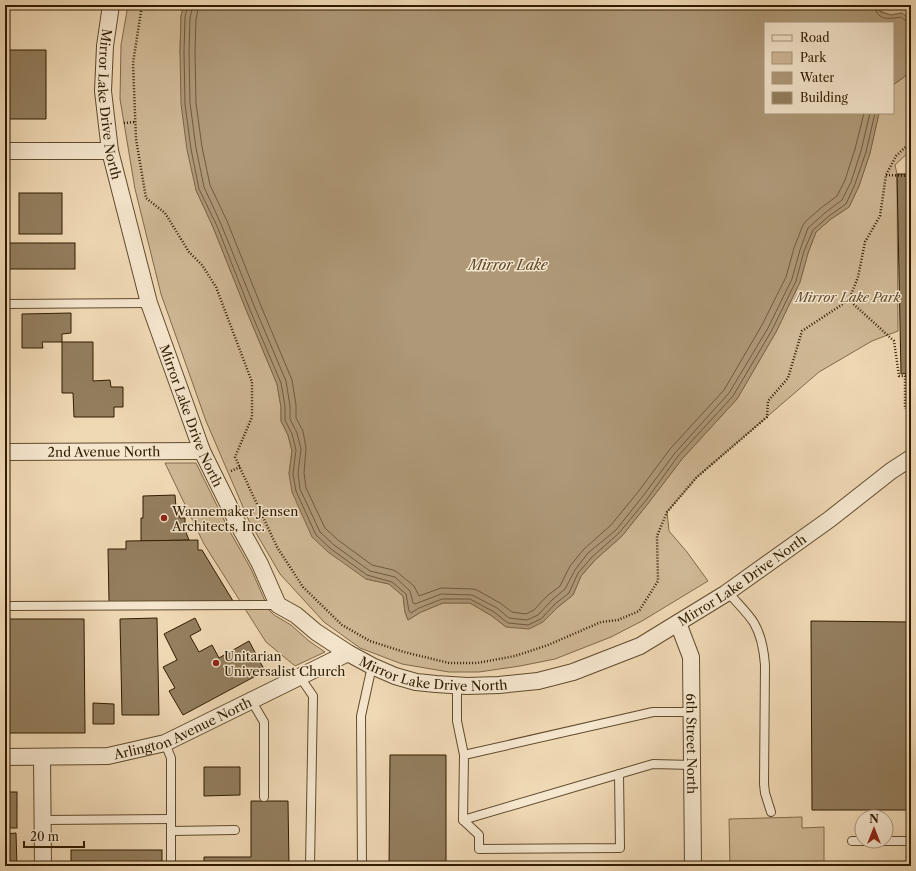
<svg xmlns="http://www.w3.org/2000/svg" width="916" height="871" font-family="'Libre Caslon Text',serif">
<rect width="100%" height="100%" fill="#efd8b4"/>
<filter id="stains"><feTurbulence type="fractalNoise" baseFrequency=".005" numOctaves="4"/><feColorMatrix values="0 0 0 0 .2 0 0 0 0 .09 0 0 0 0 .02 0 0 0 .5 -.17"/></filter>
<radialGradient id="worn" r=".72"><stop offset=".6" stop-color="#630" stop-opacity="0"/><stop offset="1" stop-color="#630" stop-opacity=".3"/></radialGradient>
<g fill="#cfb895" stroke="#806a4a">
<path d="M 128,5 L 184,5 L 181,16 L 180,52 L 196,190 L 213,227 L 247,312 L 277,384 L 281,407 L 281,421 L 288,435 L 292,451 L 289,474 L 366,579 L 389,584 L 403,596 L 405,612 L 408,620 L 421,612 L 443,603 L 470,603 L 492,616 L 506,627 L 558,607 L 573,595 L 581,576 L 595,560 L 622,536 L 650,501 L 682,459 L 737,399 L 776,332 L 800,282 L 808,253 L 816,232 L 831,219 L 849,207 L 859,186 L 870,153 L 879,113 L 893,113 L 893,85 L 904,77 L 911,71 L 911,150 L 895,165 L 897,174 L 898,331 L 872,341 L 819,372 L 697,477 L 667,512 L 669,531 L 687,552 L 708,581 L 642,621 L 611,637 L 555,659 L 520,666 L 479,672 L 449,672 L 402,664 L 360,648 L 324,622 L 280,574 L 249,521 L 206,421 L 161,294 L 135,189 L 120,99 L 121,45 Z"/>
<path d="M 879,5 L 911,5 L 911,20 L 902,13 L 891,15 L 880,11 Z"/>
<rect x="5" y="79" width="2" height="40"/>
<path d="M 165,463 L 196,463 L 229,530 L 251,569 L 269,610 L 274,615 L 291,625 L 309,641 L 325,652 L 295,666 L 266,642 L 204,544 Z"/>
<path d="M 911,506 L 911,610 L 908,610 L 910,507 Z"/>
<path d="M 802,817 L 802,828 L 824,827 L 824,866 L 730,866 L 729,819 Z"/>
</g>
<path fill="#ae9877" stroke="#7c6647" d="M 184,5 L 879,5 L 880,12 L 891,15 L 902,13 L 911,20 L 911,71 L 904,77 L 893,85 L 893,23 L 765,23 L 765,113 L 879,113 L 870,153 L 859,186 L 849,207 L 831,219 L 816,232 L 808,253 L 800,282 L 776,332 L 737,399 L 682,459 L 650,501 L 622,536 L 595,560 L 581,576 L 573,595 L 558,607 L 543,622 L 529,629 L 506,627 L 492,616 L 470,603 L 443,603 L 421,612 L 408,620 L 405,612 L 403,596 L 389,584 L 366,579 L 328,552 L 312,537 L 292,492 L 289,474 L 292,451 L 288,435 L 281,421 L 281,407 L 277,384 L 247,312 L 213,227 L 196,190 L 187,150 L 181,104 L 180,52 L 181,16 Z"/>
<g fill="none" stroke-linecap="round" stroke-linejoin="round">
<g stroke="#6f5a3c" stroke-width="1">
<path d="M 188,5 L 185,17 L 184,52 L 185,104 L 191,149 L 199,189 L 217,226 L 250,310 L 281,383 L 285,406 L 285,420 L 292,434 L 296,450 L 293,474 L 296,491 L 316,535 L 331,549 L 367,575 L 392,582 L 406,594 L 409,611 L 411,613 L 419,608 L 442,599 L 470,599 L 494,612 L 508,623 L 528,625 L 541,619 L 555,604 L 569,593 L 578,573 L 592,557 L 619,533 L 647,499 L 678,456 L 733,396 L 772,330 L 796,281 L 804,251 L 813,230 L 829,216 L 846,204 L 855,184 L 866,152 L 875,113"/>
<path d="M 193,5 L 190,18 L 189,52 L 190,103 L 196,148 L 204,187 L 221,224 L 255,308 L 286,381 L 290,406 L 290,419 L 297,433 L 301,449 L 298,473 L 300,489 L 320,532 L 334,545 L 370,571 L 391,576 L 395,577 L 410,591 L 413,603 L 415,604 L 441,594 L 472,595 L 497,608 L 509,618 L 527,620 L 538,615 L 552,600 L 565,589 L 575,570 L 588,553 L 616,530 L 643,496 L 675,453 L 729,393 L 768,328 L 792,279 L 800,250 L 808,228 L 826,212 L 842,200 L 851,182 L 861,151 L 870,113"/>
<path d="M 199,5 L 196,19 L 195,52 L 196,103 L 202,147 L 210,185 L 227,221 L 261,306 L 292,380 L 296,405 L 296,418 L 303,431 L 306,448 L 304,473 L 306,488 L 325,528 L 338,540 L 372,565 L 393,570 L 397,572 L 414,586 L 419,596 L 441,588 L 473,589 L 477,590 L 500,603 L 512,612 L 526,614 L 534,610 L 547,596 L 560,586 L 570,566 L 584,549 L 611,525 L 638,492 L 670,449 L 724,390 L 762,325 L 786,277 L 794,248 L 803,225 L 806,221 L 821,208 L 837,196 L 845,180 L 855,149 L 864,113"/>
<path d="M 875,5 C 876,21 889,19 901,17 L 907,22 L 911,23"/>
</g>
</g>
<g fill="#937e5e" stroke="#301c00">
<path d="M 5,50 L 46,50 L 46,119 L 7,119 L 7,79 L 5,79 Z"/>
<path d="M 897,174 L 911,174 L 911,373 L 901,374 Z"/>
<rect x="19" y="193" width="43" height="41"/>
<rect x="5" y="243" width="70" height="26"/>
<path d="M 71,313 L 71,333 L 62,334 L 62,342 L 42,342 L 43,348 L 22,348 L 22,314 Z"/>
<path d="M 62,342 L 93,342 L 93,381 L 110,380 L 111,387 L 123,387 L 123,407 L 114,407 L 114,417 L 74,417 L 73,393 L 62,393 Z"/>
<path d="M 175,495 L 176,508 L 180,518 L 185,518 L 185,530 L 189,540 L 141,541 L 141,518 L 143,518 L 143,496 Z"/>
<path d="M 198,540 L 198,550 L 202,550 L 233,601 L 109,602 L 108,549 L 126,549 L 126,541 Z"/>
<path d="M 157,618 L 159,715 L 122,715 L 120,619 Z"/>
<path d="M 195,618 L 201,630 L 190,636 L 199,652 L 212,645 L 219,658 L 249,641 L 265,671 L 183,715 L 169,691 L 175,688 L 163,667 L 177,660 L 164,634 Z"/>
<path d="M 7,619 L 84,619 L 85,733 L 6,733 Z"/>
<path d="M 811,621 L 911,622 L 911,810 L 812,810 Z"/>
<path d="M 93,703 L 114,704 L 114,724 L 93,724 Z"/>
<path d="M 390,755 L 446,755 L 446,866 L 389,866 Z"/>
<path d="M 204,767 L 240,767 L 240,795 L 204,796 Z"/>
<rect x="5" y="792" width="12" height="36"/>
<path d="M 251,801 L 288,801 L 289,866 L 204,866 L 204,857 L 251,857 Z"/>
<path d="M 16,833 L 17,866 L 5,866 L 5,834 Z"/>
<rect x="71" y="850" width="91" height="16"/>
</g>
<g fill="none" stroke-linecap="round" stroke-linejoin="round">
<defs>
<g id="lane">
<path d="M 5,304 L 149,303"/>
<path d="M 728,592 C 735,601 748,613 754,623 C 761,635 764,651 765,665 L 764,784 L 765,793 L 771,812"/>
<path d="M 5,606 L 278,605"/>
<path d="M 300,677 L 313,696 L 310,866"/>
<path d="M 457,685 L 457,721 L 464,755"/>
<path d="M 251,700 L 264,722 L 264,797"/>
<path d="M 692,712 L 653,712 L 464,755 L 463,820 L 479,835 L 479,849 L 620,848 L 619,774 L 653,764 L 692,765"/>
<path d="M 165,743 L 171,758 L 171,866"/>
<path d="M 43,820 L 171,819"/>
<path d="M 463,820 L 619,774"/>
<path d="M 171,831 L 235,830"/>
<path d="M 852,841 L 911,841"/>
<path d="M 362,866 L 361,716 L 372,666"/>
</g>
<g id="street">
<path id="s1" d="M 111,5 L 105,46 L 103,91 L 110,151 L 149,303 L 202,451 L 238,524 L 260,564 L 278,605 L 296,615 L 316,632 L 348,653 L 372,666 L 395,676 L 416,682 L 436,684 L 467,686 L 499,685 L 538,681 L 573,672 L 640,646 L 725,594 L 830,519 L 891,471 L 911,458"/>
<path d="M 5,151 L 110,151"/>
<path id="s2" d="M 5,452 L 202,451"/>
<path id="s3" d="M 678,623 L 691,657 L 693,866"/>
<path id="s4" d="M 5,757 L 108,756 L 165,743 L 348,653"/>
<path d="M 42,757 L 43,866"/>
</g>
</defs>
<use href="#lane" stroke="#604b2d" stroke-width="10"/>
<use href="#street" stroke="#604b2d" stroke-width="18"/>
<g stroke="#301c00" stroke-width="2.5" stroke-dasharray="1 2" stroke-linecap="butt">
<path d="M 142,5 L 133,63 L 136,139 L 146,198 L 165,213 L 189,252 L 202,265 L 216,287 L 252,382 L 252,417 L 235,457 L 277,547 L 303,587 L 342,625 L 370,641 L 404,652 L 449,663 L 477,663 L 515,656 L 548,645 L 601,622 L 618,620 L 639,611 L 658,581 L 657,536 L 667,512 L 697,477 L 767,417 L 768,401 L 788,378 L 802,331 L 849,300 L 858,277 L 865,242 L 880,216 L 886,175 L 896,156 L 911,142"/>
<path d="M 911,105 L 910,116 L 911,123"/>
<path d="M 124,123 L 135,122"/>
<path d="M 886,175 L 911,176"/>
<path d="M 849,300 L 894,341 L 899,376 L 905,376 L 905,409"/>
<path d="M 905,376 L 911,376"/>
<path d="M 231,471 L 240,467"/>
</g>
<use href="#lane" stroke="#f5e6ce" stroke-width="8"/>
<use href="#street" stroke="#f5e6ce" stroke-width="16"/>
</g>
<g fill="#8f2418" stroke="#f5e6ce" stroke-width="1.5">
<circle cx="164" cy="518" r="4"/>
<circle cx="216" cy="663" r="4"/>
</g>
<g text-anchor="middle" stroke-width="3" stroke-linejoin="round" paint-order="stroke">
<g font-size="13" fill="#301c00" stroke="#f5e6ce">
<text dy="5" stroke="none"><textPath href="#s1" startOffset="100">Mirror Lake Drive North</textPath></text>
<text dy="5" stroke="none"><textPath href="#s1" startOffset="424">Mirror Lake Drive North</textPath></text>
<text dy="5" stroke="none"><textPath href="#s2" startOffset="99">2nd Avenue North</textPath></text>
<text dy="5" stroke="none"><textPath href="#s1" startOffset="1144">Mirror Lake Drive North</textPath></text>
<text dy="5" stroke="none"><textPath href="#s1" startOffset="808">Mirror Lake Drive North</textPath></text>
<text dy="5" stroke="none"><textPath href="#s4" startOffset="183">Arlington Avenue North</textPath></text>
<text dy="5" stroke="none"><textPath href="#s3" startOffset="123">6th Street North</textPath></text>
</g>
<g font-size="13" font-style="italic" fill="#604b2d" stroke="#f5e6ce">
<text x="848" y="302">Mirror Lake Park</text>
</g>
<g font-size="13" fill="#301c00" stroke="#f5e6ce" text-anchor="start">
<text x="172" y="516">Wannemaker Jensen<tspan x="172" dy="15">Architects, Inc.</tspan></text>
<text x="224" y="661">Unitarian<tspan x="224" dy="15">Universalist Church</tspan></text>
</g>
<g font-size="14" font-style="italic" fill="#5c472a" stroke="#f5e6ce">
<text x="508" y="270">Mirror Lake</text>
</g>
</g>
<rect width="916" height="871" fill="none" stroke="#efd8b4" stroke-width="20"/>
<rect x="6" y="6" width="904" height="859" fill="none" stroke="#301c00" stroke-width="2"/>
<rect x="10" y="10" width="896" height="851" fill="none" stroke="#301c00"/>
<rect x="764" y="22" width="130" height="92" fill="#f5e6ce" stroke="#a6957c"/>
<rect x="772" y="35" width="20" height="6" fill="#f5e6ce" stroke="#a6957c"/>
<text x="800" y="42" font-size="12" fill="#301c00">Road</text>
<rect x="772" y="52" width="20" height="12" fill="#cfb895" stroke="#a6957c"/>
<text x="800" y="62" font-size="12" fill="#301c00">Park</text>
<rect x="772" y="72" width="20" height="12" fill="#ae9877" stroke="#a6957c"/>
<text x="800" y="82" font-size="12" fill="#301c00">Water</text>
<rect x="772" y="92" width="20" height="12" fill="#937e5e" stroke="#a6957c"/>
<text x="800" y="102" font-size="12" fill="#301c00">Building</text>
<g transform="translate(874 829)"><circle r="19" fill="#f5e6ce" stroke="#a6957c"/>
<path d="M0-3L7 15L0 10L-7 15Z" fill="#8f2418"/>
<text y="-6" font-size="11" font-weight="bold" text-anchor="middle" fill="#301c00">N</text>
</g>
<path d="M24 841v6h60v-6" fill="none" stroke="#301c00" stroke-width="2"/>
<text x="30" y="841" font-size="12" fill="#301c00" stroke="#f5e6ce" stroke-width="3" paint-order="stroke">20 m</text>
<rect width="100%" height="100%" filter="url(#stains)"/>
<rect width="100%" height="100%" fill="url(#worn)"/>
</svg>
